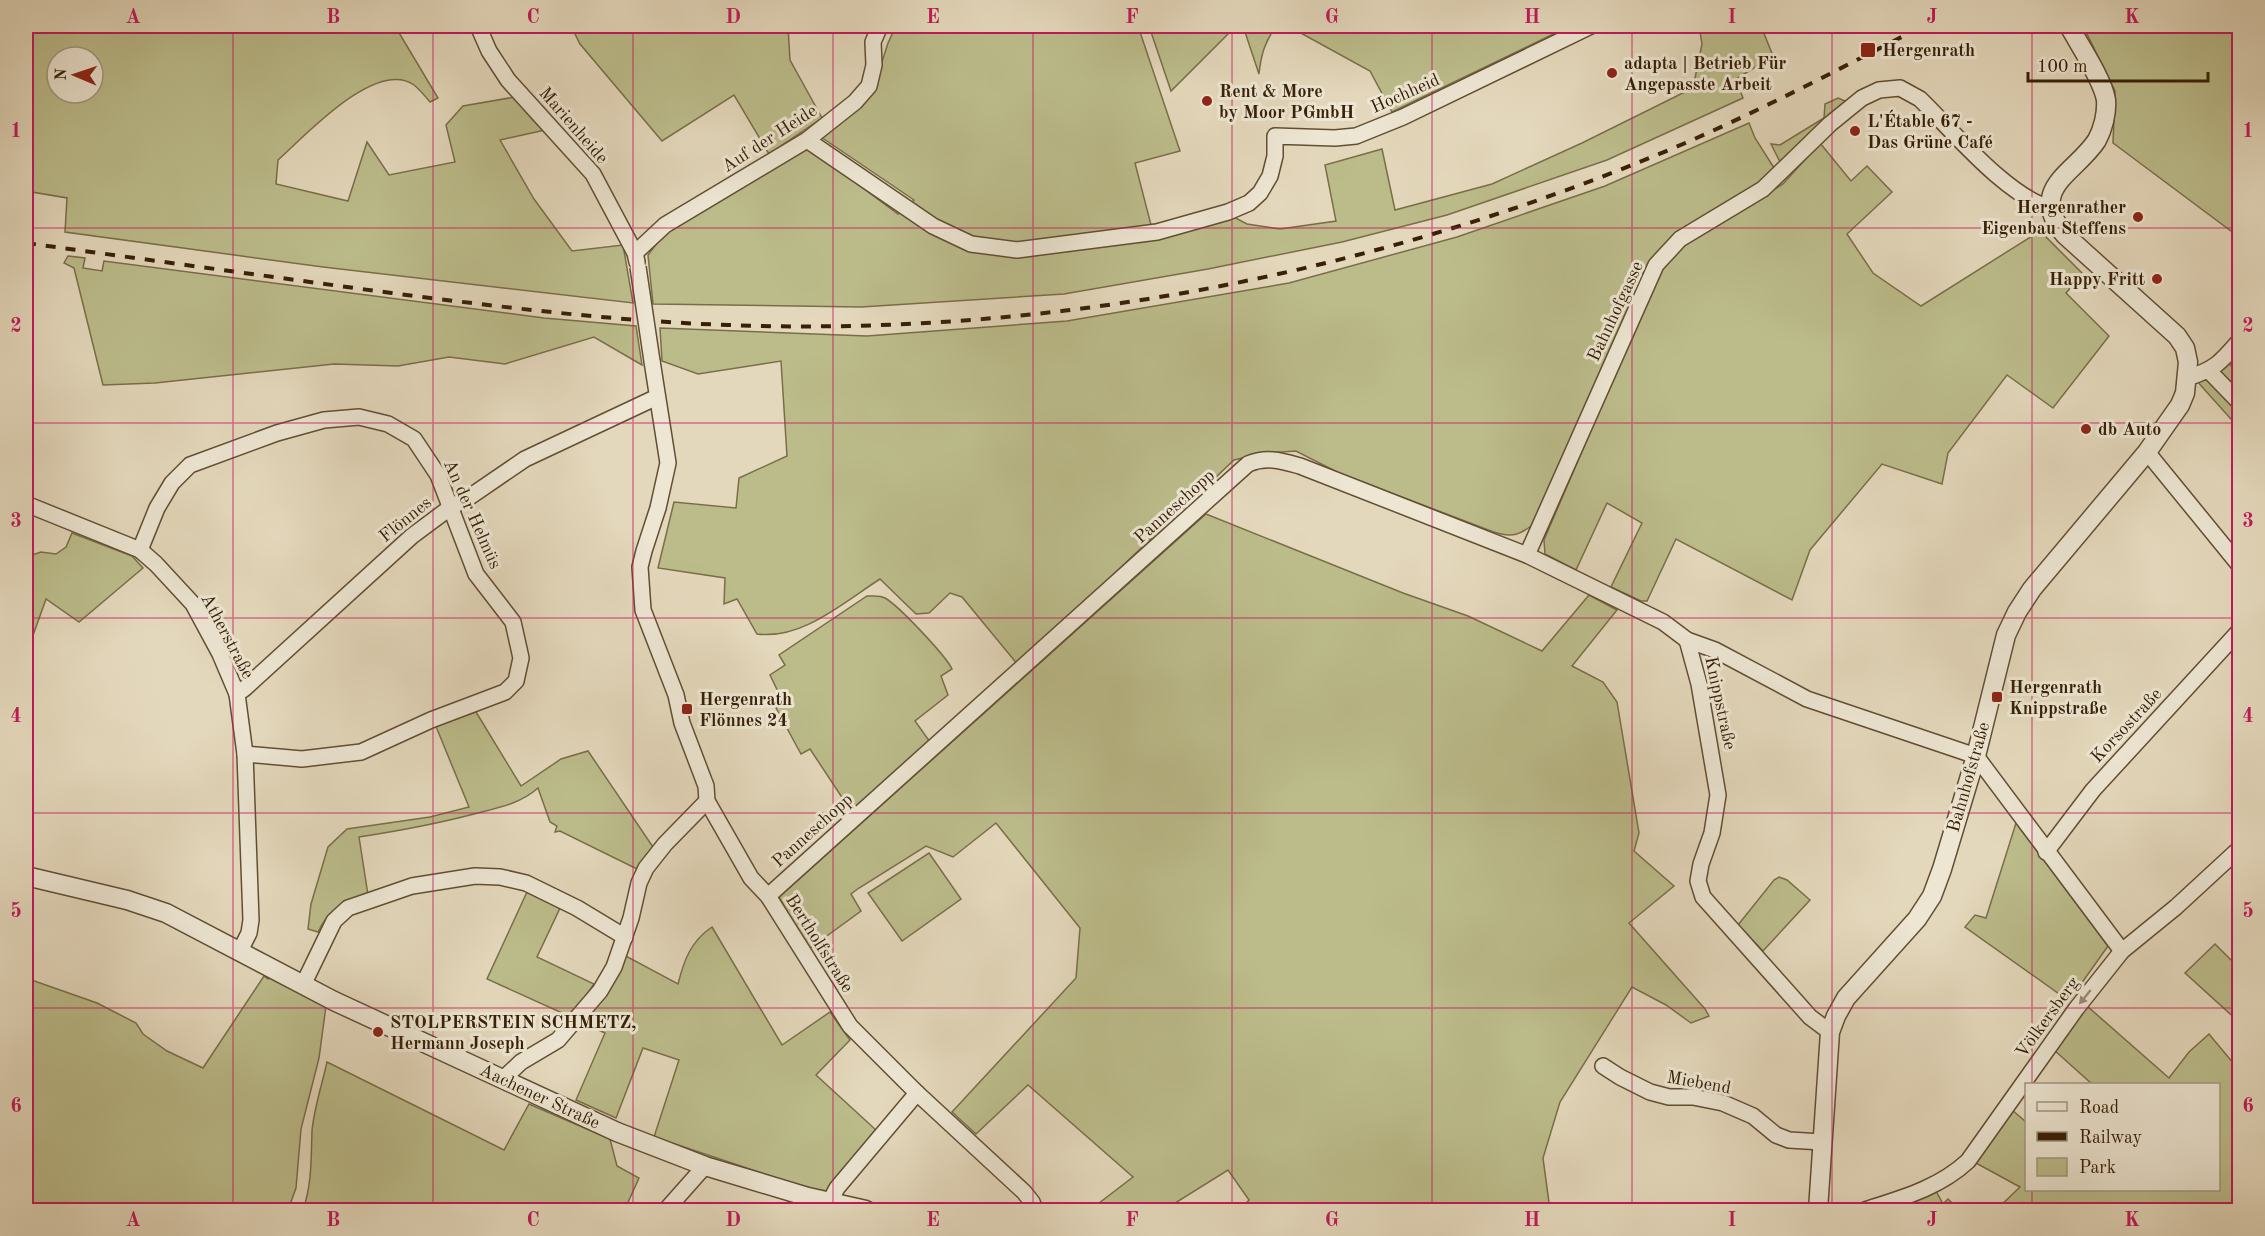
<svg xmlns="http://www.w3.org/2000/svg" width="2265" height="1236" font-family="'Old Standard TT',serif">
<rect width="100%" height="100%" fill="#e4d8bc"/>
<filter id="stains"><feTurbulence type="fractalNoise" baseFrequency=".00333" numOctaves="4"/><feColorMatrix values="0 0 0 0 .2 0 0 0 0 .09 0 0 0 0 .02 0 0 0 .5 -.17"/></filter>
<radialGradient id="worn" r=".72"><stop offset=".6" stop-color="#630" stop-opacity="0"/><stop offset="1" stop-color="#630" stop-opacity=".3"/></radialGradient>
<g fill="#bcbc8b" stroke="#7a6e48" stroke-width="1.5" fill-rule="evenodd">
<path d="M 26,26 L 395,26 L 438,98 L 430,102 C 425,96 419,89 414,85 C 376,58 304,137 278,160 L 276,184 L 348,201 L 367,142 L 389,175 L 455,162 L 446,125 L 463,106 L 515,97 L 545,130 L 500,140 L 534,199 L 572,251 L 623,245 L 633,303 L 323,267 L 65,232 L 67,198 L 26,191 ZM 57,57 L 93,57 L 93,93 L 57,93 Z"/>
<path d="M 571,26 L 788,26 L 790,60 L 822,118 L 769,154 L 734,95 L 662,141 L 580,44 Z"/>
<path d="M 896,26 L 1138,26 L 1180,151 L 1135,163 L 1151,225 L 1196,216 L 1228,214 L 1247,224 L 1280,229 L 1336,221 L 1325,165 L 1382,149 L 1395,210 L 1492,184 L 1582,143 L 1693,88 L 1702,44 L 1699,26 L 1761,26 L 1773,56 L 1736,79 L 1743,98 L 1607,160 L 1447,215 L 1342,242 L 1208,269 L 1064,294 L 861,307 L 653,304 L 648,255 L 660,239 L 680,221 L 809,148 L 898,214 L 914,200 L 821,137 L 874,87 L 888,43 Z"/>
<path d="M 1149,26 L 1236,26 L 1171,91 Z"/>
<path d="M 1243,26 L 1276,26 C 1265,42 1261,54 1259,74 Z"/>
<path d="M 1288,26 L 1570,26 L 1392,112 L 1370,71 Z"/>
<path d="M 2083,26 L 2239,26 L 2239,237 L 2113,143 L 2115,91 Z"/>
<path d="M 1838,98 L 1845,101 L 1843,104 L 1783,162 L 1779,160 L 1771,144 L 1780,145 L 1824,118 L 1825,104 Z"/>
<path d="M 1749,123 L 1755,138 L 1776,171 L 1761,187 L 1679,234 L 1538,521 C 1520,535 1513,539 1491,531 L 1339,473 L 1296,451 L 1265,453 L 1234,460 L 1018,665 L 962,597 L 950,593 L 929,613 L 916,614 L 880,579 C 844,602 802,640 757,634 L 737,599 L 724,604 L 725,578 L 658,568 L 674,502 L 736,508 L 739,478 L 787,456 L 781,361 L 698,374 L 662,361 L 660,328 L 867,336 L 1067,321 L 1289,283 L 1457,237 L 1605,186 Z"/>
<path d="M 1820,143 L 1851,181 L 1867,166 L 1892,192 L 1847,234 L 1873,273 L 1921,306 L 2040,231 L 2083,274 L 2066,293 L 2109,336 L 2053,408 L 2007,375 L 1948,453 L 1942,484 L 1882,464 L 1810,550 L 1792,600 L 1676,539 L 1647,601 L 1641,601 L 1611,587 L 1642,523 L 1607,503 L 1576,570 L 1545,554 L 1544,540 L 1659,271 L 1673,253 L 1695,235 L 1723,222 L 1783,184 Z"/>
<path d="M 68,256 L 85,258 L 83,268 L 102,271 L 104,261 L 544,318 L 636,326 L 642,365 L 594,337 L 505,364 L 449,357 L 398,366 L 334,364 L 155,383 L 103,385 L 74,268 L 64,263 Z"/>
<path d="M 2226,361 L 2239,373 L 2239,428 L 2195,379 Z"/>
<path d="M 1206,514 L 1403,593 L 1468,616 L 1542,651 L 1589,595 L 1617,610 L 1572,666 L 1603,682 L 1617,702 L 1639,833 L 1634,851 L 1674,886 L 1629,923 L 1705,1009 L 1709,1016 L 1691,1023 L 1666,1005 L 1632,987 L 1560,1102 L 1543,1158 L 1550,1210 L 1240,1210 L 1249,1200 L 1228,1170 L 1164,1210 L 1090,1210 L 1133,1177 L 1028,1085 L 976,1134 L 952,1112 L 1076,978 L 1080,928 L 996,823 L 953,857 L 926,846 L 859,888 L 851,894 L 861,911 L 809,949 L 779,897 Z"/>
<path d="M 72,533 L 132,556 L 143,568 L 79,622 L 46,599 L 26,655 L 26,557 L 41,552 L 56,554 L 66,547 Z"/>
<path d="M 867,596 C 872,596 880,595 885,598 C 899,606 946,656 952,669 L 941,676 L 948,695 L 915,721 L 930,742 L 851,811 L 810,749 L 801,754 L 776,708 L 783,702 L 770,675 L 785,665 L 779,655 Z"/>
<path d="M 476,712 L 521,786 L 561,759 L 588,751 L 653,847 L 637,869 L 560,831 L 555,832 L 557,826 L 550,822 L 538,788 C 520,804 497,808 474,814 C 436,824 398,831 359,837 L 368,895 C 344,904 330,907 318,932 L 308,929 L 311,904 L 328,847 L 347,829 L 430,817 L 469,807 L 435,724 Z"/>
<path d="M 2016,823 L 2108,946 L 2069,1001 L 1965,927 L 1975,915 L 1986,918 Z"/>
<path d="M 929,853 L 961,899 L 902,941 L 868,893 Z"/>
<path d="M 1779,877 L 1787,880 L 1810,900 L 1763,951 L 1738,925 L 1774,880 Z"/>
<path d="M 527,892 L 560,908 L 537,957 L 594,984 L 571,1017 L 487,979 Z"/>
<path d="M 712,927 L 782,1045 L 830,1012 L 850,1040 L 816,1075 L 876,1130 L 825,1194 L 654,1137 L 679,1060 L 643,1048 L 616,1118 L 576,1100 L 605,1033 L 583,1023 L 607,992 L 624,955 L 678,984 C 684,960 691,941 712,927 Z"/>
<path d="M 2215,944 L 2233,962 L 2239,956 L 2239,1022 L 2185,973 Z"/>
<path d="M 264,976 L 268,979 L 270,977 L 326,1006 L 319,1058 L 301,1129 L 296,1188 L 288,1210 L 26,1210 L 26,978 L 97,1003 L 136,1023 L 143,1034 L 167,1051 L 203,1068 Z"/>
<path d="M 2087,1006 L 2169,1078 L 2189,1052 L 2209,1034 L 2239,1070 L 2239,1210 L 1996,1210 L 2020,1187 L 1974,1162 L 2011,1109 L 2026,1122 L 2026,1190 L 2218,1190 L 2218,1084 L 2092,1084 L 2054,1050 Z"/>
<path d="M 327,1062 L 504,1150 L 529,1104 L 610,1139 L 617,1166 L 639,1178 L 625,1209 L 627,1210 L 303,1210 C 312,1184 311,1159 312,1131 C 314,1108 322,1085 327,1062 Z"/>
<path d="M 1936,1191 L 1943,1204 L 1948,1199 L 1954,1205 L 1950,1208 L 1952,1210 L 1882,1210 Z"/>
</g>
<g fill="none" stroke-linecap="round" stroke-linejoin="round">
<defs>
<g id="minor">
<path d="M 478,26 L 489,51 L 508,80 L 593,174 L 635,253 L 637,262"/>
<path d="M 807,140 L 933,226 L 971,244 L 1017,250 L 1157,232 L 1228,212 L 1249,203 L 1260,193 L 1270,176 L 1275,156 L 1275,136 L 1335,138 L 1356,136 L 1403,117 L 1591,26"/>
<path d="M 635,253 L 665,225 L 807,140 L 855,102 L 869,86 L 874,65 L 873,42 L 880,26"/>
<path d="M 652,361 L 668,463 L 658,508 L 644,551 L 640,567 L 643,610 L 676,695 L 682,723 L 706,786 L 707,801 L 751,878 L 768,896 L 850,1026 L 917,1093 L 1024,1192 L 1032,1202 L 1035,1210"/>
<path d="M 2209,371 L 2240,403"/>
<path d="M 2187,378 C 2216,369 2221,362 2240,340"/>
<path d="M 2147,452 L 2240,566"/>
<path d="M 26,504 L 140,550 L 156,564 L 193,604 L 220,654 L 237,694 L 245,754 L 251,920 L 249,933 L 240,951"/>
<path d="M 140,550 L 157,508 L 172,483 L 190,465 L 277,433 L 324,420 L 359,417 L 388,424 L 414,439 L 438,475 L 476,574 L 513,622 L 521,658 L 516,681 L 505,692 L 431,720 L 361,752 L 302,759 L 245,754"/>
<path d="M 1527,555 L 1656,265 L 1680,239 L 1763,189 L 1830,124 L 1862,98 L 1879,90 L 1900,88 L 1920,99 C 1952,130 2008,198 2051,208"/>
<path d="M 1687,640 L 1699,684 L 1718,795 L 1712,833 L 1701,864 L 1698,881 L 1703,897 L 1810,1017 L 1830,1032"/>
<path d="M 237,694 L 244,689 L 412,536 L 451,507 L 468,498 L 525,459 L 657,397"/>
<path d="M 2046,852 L 2093,790 L 2240,630"/>
<path d="M 768,896 L 1248,464 C 1267,456 1282,461 1300,466 L 1527,555 L 1663,622 L 1687,640 L 1715,650 L 1807,699 L 1976,756 L 2122,951"/>
<path d="M 303,985 L 334,921 L 348,908 L 412,886 L 475,876 L 500,877 L 526,883 L 577,908 L 625,937"/>
<path d="M 1603,1066 L 1620,1077 L 1650,1092 L 1669,1097 L 1693,1097 L 1723,1103 L 1753,1116 L 1776,1135 L 1789,1140 L 1822,1142"/>
<path d="M 503,1079 L 521,1062 L 558,1040 L 600,991 L 614,967 L 631,918 L 639,883 L 646,868 L 665,844 L 707,801"/>
<path d="M 829,1203 L 837,1188 L 917,1093"/>
<path d="M 666,1210 L 705,1166"/>
<path d="M 1865,1210 C 1902,1198 1939,1188 1968,1161 L 2076,1009 L 2122,951 L 2176,907 L 2240,848"/>
</g>
<g id="tertiary">
<path d="M 26,876 L 127,900 L 166,913 L 334,1001 L 617,1132 L 705,1166 L 808,1197 L 866,1210"/>
<path d="M 1818,1210 L 1830,1032 L 1836,1016 L 1846,998 L 1917,919 L 1932,896 L 1942,869 L 1976,756 L 2006,635 L 2017,612 L 2032,589 L 2147,452 L 2180,405 L 2185,393 L 2188,362 L 2185,348 L 2177,336 L 2065,235 C 2026,188 2076,173 2097,140 C 2103,129 2107,113 2106,100 C 2103,80 2079,44 2069,26"/>
</g>
</defs>
<use href="#minor" stroke="#624e34" stroke-width="18"/>
<use href="#tertiary" stroke="#624e34" stroke-width="21"/>
<use href="#minor" stroke="#ede6d3" stroke-width="15"/>
<use href="#tertiary" stroke="#ede6d3" stroke-width="18"/>
<path stroke="#372006" stroke-width="4" stroke-dasharray="10 10" stroke-linecap="butt" d="M 26,243 C 142,259 259,275 376,291 C 493,306 610,321 728,325 C 1053,337 1377,273 1676,147 C 1760,111 1841,68 1923,26"/>
<defs>
<path id="minor-bridge" d="M 638,267 L 652,361"/>
</defs>
<use href="#minor-bridge" stroke="#624e34" stroke-width="18" stroke-linecap="butt"/>
<use href="#minor-bridge" stroke="#ede6d3" stroke-width="15"/>
</g>
<defs><path id="oneway-solid" d="M-6-.8H1V-3.2L6.5 0L1 3.2V.8H-6Z" transform="scale(1.5)"/></defs>
<use fill="#9b8d77" href="#oneway-solid" transform="translate(2085 997) rotate(129)"/>
<path fill="none" stroke="#c2185b" stroke-width="1.5" stroke-opacity="0.55" d="M 233,26 L 233,1210M 433,26 L 433,1210M 633,26 L 633,1210M 833,26 L 833,1210M 1033,26 L 1033,1210M 1232,26 L 1232,1210M 1432,26 L 1432,1210M 1632,26 L 1632,1210M 1832,26 L 1832,1210M 2032,26 L 2032,1084M 26,228 L 2240,228M 26,423 L 2240,423M 26,618 L 2240,618M 26,813 L 2240,813M 26,1008 L 2240,1008M 2032,1190 L 2032,1210"/>
<g fill="#8f2418" stroke="#ede6d3" stroke-width="2">
<rect x="1860" y="42" width="16" height="16" rx="3"/>
<circle cx="1612" cy="73" r="6"/>
<circle cx="1207" cy="101" r="6"/>
<circle cx="1855" cy="131" r="6"/>
<circle cx="2138" cy="217" r="6"/>
<circle cx="2157" cy="279" r="6"/>
<circle cx="2086" cy="429" r="6"/>
<rect x="1991" y="691" width="12" height="12" rx="3"/>
<rect x="681" y="703" width="12" height="12" rx="3"/>
<circle cx="378" cy="1032" r="6"/>
</g>
<g text-anchor="middle" stroke-width="6" stroke-linejoin="round" paint-order="stroke">
<g font-size="18" font-weight="bold" fill="#372006" stroke="#ede6d3" text-anchor="start">
<text x="1882" y="56">Hergenrath</text>
<text x="1624" y="69">adapta | Betrieb Für<tspan x="1624" dy="21">Angepasste Arbeit</tspan></text>
<text x="1219" y="97">Rent &amp; More<tspan x="1219" dy="21">by Moor PGmbH</tspan></text>
<text x="1867" y="127">L'Étable 67 -<tspan x="1867" dy="21">Das Grüne Café</tspan></text>
<text x="2126" y="213" text-anchor="end">Hergenrather<tspan x="2126" dy="21">Eigenbau Steffens</tspan></text>
<text x="2145" y="285" text-anchor="end">Happy Fritt</text>
<text x="2098" y="435">db Auto</text>
<text x="2009" y="693">Hergenrath<tspan x="2009" dy="21">Knippstraße</tspan></text>
<text x="699" y="705">Hergenrath<tspan x="699" dy="21">Flönnes 24</tspan></text>
<text x="390" y="1028">STOLPERSTEIN SCHMETZ,<tspan x="390" dy="21">Hermann Joseph</tspan></text>
</g>
<g font-size="18" fill="#372006" stroke="#ede6d3">
<text transform="translate(1405 93) rotate(-24)" y="6">Hochheid</text>
<text transform="translate(574 125) rotate(49)" y="6">Marienheide</text>
<text transform="translate(769 138) rotate(-33)" y="6">Auf der Heide</text>
<text transform="translate(1615 311) rotate(-65)" y="6">Bahnhofgasse</text>
<text transform="translate(1174 506) rotate(-42)" y="6">Panneschopp</text>
<text transform="translate(473 514) rotate(66)" y="6">An der Helmüs</text>
<text transform="translate(405 519) rotate(-39)" y="6">Flönnes</text>
<text transform="translate(228 636) rotate(62)" y="6">Atherstraße</text>
<text transform="translate(1721 703) rotate(78)" y="6">Knippstraße</text>
<text transform="translate(2126 725) rotate(-47)" y="6">Korsostraße</text>
<text transform="translate(1968 777) rotate(-74)" y="6">Bahnhofstraße</text>
<text transform="translate(812 830) rotate(-42)" y="6">Panneschopp</text>
<text transform="translate(820 943) rotate(58)" y="6">Bertholfstraße</text>
<text transform="translate(2047 1017) rotate(-54)" y="6">Völkersberg</text>
<text transform="translate(1699 1082) rotate(10)" y="6">Miebend</text>
<text transform="translate(540 1096) rotate(25)" y="6">Aachener Straße</text>
</g>
</g>
<rect width="2265" height="1236" fill="none" stroke="#e4d8bc" stroke-width="66"/>
<rect x="2025" y="1083" width="195" height="108" fill="#ede6d3" stroke="#a49781" stroke-width="1.5"/>
<rect x="2037" y="1102" width="30" height="9" fill="#ede6d3" stroke="#a49781" stroke-width="1.5"/>
<text x="2079" y="1113" font-size="18" fill="#372006">Road</text>
<rect x="2037" y="1132" width="30" height="9" fill="#372006" stroke="#a49781" stroke-width="1.5"/>
<text x="2079" y="1143" font-size="18" fill="#372006">Railway</text>
<rect x="2037" y="1158" width="30" height="18" fill="#bcbc8b" stroke="#a49781" stroke-width="1.5"/>
<text x="2079" y="1173" font-size="18" fill="#372006">Park</text>
<g transform="translate(75 75) rotate(272)"><circle r="28" fill="#ede6d3" stroke="#a49781" stroke-width="1.5"/>
<path d="M0-4.5L10 22L0 15L-10 22Z" fill="#8f2418"/>
<text y="-9" font-size="16" font-weight="bold" text-anchor="middle" fill="#372006">N</text>
</g>
<path d="M2028 72v9h180v-9" fill="none" stroke="#372006" stroke-width="3"/>
<text x="2037" y="72" font-size="18" fill="#372006" stroke="#ede6d3" stroke-width="4.5" paint-order="stroke">100 m</text>
<rect x="33" y="33" width="2199" height="1170" fill="none" stroke="#c2185b" stroke-width="2"/>
<g font-size="20" text-anchor="middle" font-weight="bold" fill="#c2185b">
<text x="133" y="23">A</text>
<text x="333" y="23">B</text>
<text x="533" y="23">C</text>
<text x="733" y="23">D</text>
<text x="933" y="23">E</text>
<text x="1132" y="23">F</text>
<text x="1332" y="23">G</text>
<text x="1532" y="23">H</text>
<text x="1732" y="23">I</text>
<text x="1932" y="23">J</text>
<text x="2132" y="23">K</text>
<text x="16" y="137">1</text>
<text x="2248" y="137">1</text>
<text x="16" y="332">2</text>
<text x="2248" y="332">2</text>
<text x="16" y="527">3</text>
<text x="2248" y="527">3</text>
<text x="16" y="722">4</text>
<text x="2248" y="722">4</text>
<text x="16" y="917">5</text>
<text x="2248" y="917">5</text>
<text x="16" y="1112">6</text>
<text x="2248" y="1112">6</text>
<text x="133" y="1226">A</text>
<text x="333" y="1226">B</text>
<text x="533" y="1226">C</text>
<text x="733" y="1226">D</text>
<text x="933" y="1226">E</text>
<text x="1132" y="1226">F</text>
<text x="1332" y="1226">G</text>
<text x="1532" y="1226">H</text>
<text x="1732" y="1226">I</text>
<text x="1932" y="1226">J</text>
<text x="2132" y="1226">K</text>
</g>
<rect width="100%" height="100%" filter="url(#stains)"/>
<rect width="100%" height="100%" fill="url(#worn)"/>
</svg>
